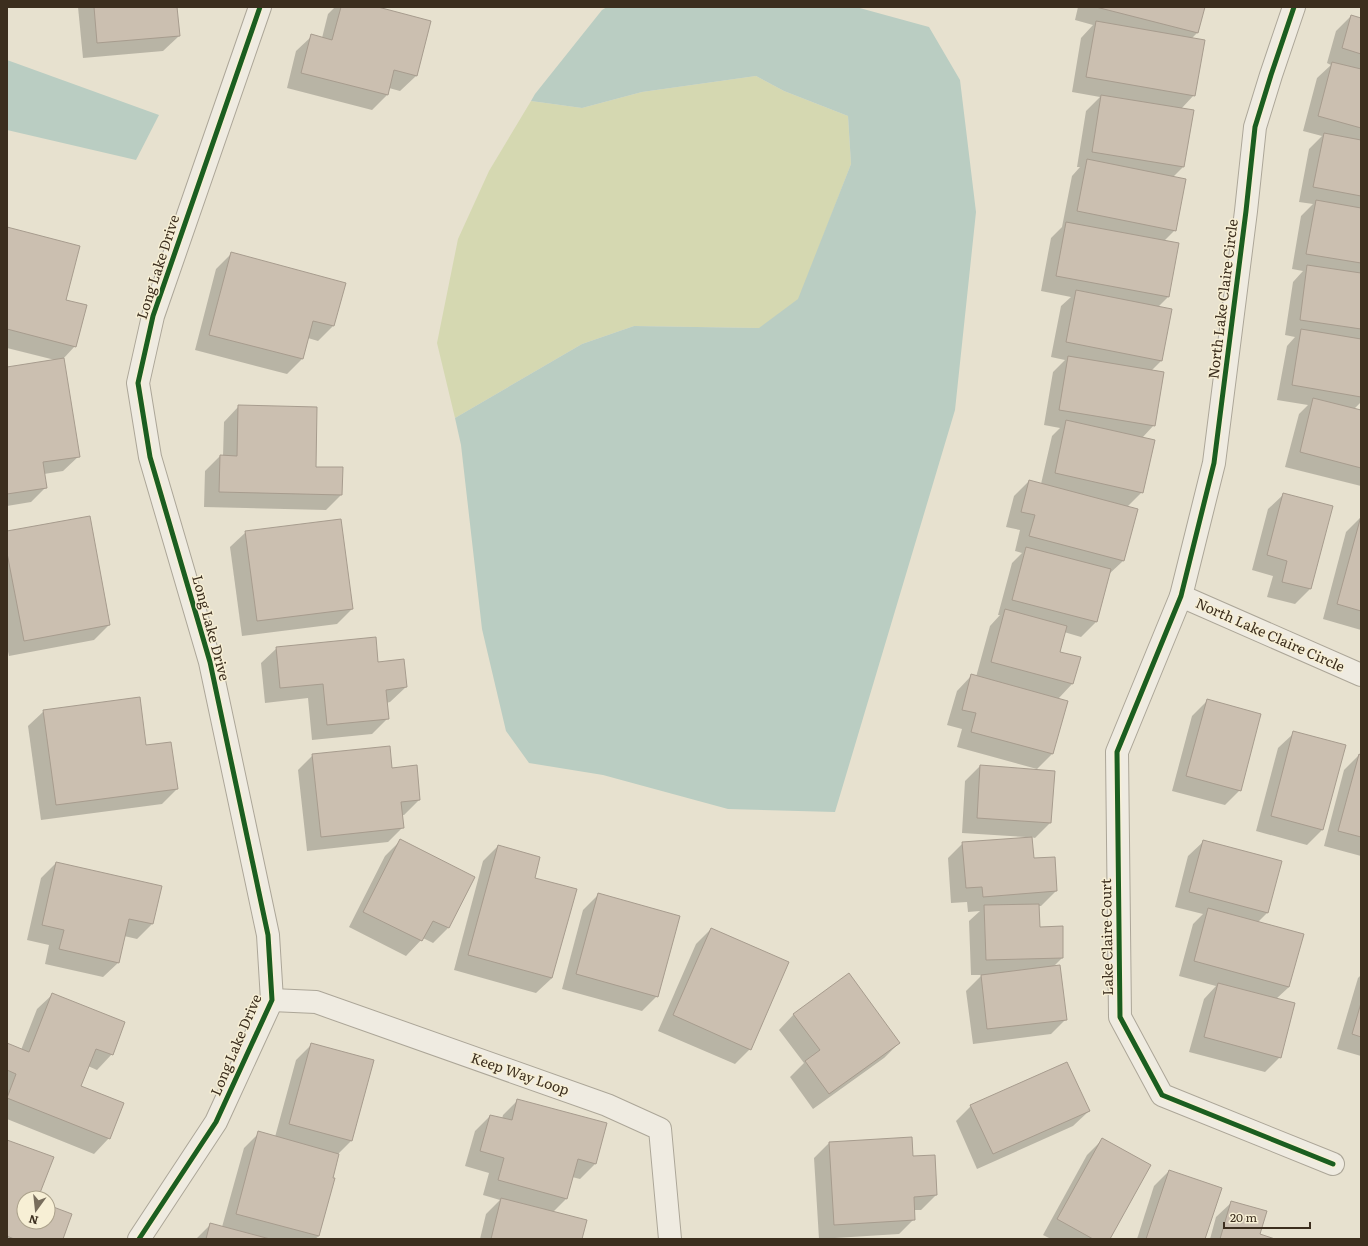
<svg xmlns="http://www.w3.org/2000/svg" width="1368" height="1246" font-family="Literata,serif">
<rect width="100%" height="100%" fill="#e7e1cf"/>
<path fill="#d5d8b1" d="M 756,76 L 784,91 L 848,116 L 851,164 L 799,299 L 760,328 L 634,326 L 582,344 L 455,418 L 437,343 L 458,239 L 489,171 L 531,101 L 582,108 L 642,92 Z"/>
<g fill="#bacdc2">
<path d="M 607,7 L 856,7 L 929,27 L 960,80 L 976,212 L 955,410 L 835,812 L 728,809 L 603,775 L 529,763 L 506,731 L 482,629 L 461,445 L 455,418 L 582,344 L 634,326 L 759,328 L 798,299 L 851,164 L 848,116 L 784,91 L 756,76 L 642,92 L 582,108 L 531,101 L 535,94 L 602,10 Z"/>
<path d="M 7,60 L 159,115 L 136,160 L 7,130 Z"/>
</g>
<g fill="#0003">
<path d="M 78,7 L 176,7 L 179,36 L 163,51 L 83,58 Z"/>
<path d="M 335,7 L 374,7 L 430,22 L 416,76 L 400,91 L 389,88 L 387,95 L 372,110 L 287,88 L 296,51 L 312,36 L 322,38 L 328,14 Z"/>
<path d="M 1078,7 L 1204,7 L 1198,32 L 1191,39 L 1194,95 L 1181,109 L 1183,167 L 1173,177 L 1175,230 L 1164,241 L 1168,297 L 1158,307 L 1171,310 L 1161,361 L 1151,371 L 1154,425 L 1142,438 L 1142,492 L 1127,507 L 1123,561 L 1108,575 L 1096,622 L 1081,637 L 1064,632 L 1059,652 L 1072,684 L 1058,699 L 1053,753 L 1037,769 L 957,747 L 962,729 L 947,725 L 957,691 L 972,675 L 976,677 L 990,626 L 1000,615 L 998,615 L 1012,563 L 1022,553 L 1015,551 L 1020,530 L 1006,527 L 1014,496 L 1029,481 L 1041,484 L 1052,436 L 1060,428 L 1044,425 L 1053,372 L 1065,360 L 1051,357 L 1061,306 L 1071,297 L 1041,291 L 1051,238 L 1062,227 L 1072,176 L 1080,167 L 1077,167 L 1086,111 L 1100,97 L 1072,92 L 1081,38 L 1093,25 L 1075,20 Z"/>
<path d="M 1351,16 L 1361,19 L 1361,402 L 1354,409 L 1361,411 L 1361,486 L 1285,467 L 1299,414 L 1308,405 L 1277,400 L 1287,346 L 1295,337 L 1285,335 L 1293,282 L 1303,271 L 1292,269 L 1301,216 L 1313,204 L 1299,202 L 1309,149 L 1322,136 L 1303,131 L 1317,78 L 1331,65 L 1327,63 L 1336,31 Z"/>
<path d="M 7,228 L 65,300 L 75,346 L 63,359 L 79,456 L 63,471 L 44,474 L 46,487 L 31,502 L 7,506 L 7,368 L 55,360 L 7,348 Z"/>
<path d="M 232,253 L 333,326 L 318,341 L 308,338 L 302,359 L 287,374 L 195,350 L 216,269 Z"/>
<path d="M 239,406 L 315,468 L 342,468 L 341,495 L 326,510 L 204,507 L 205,471 L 220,456 L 223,456 L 224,422 Z"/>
<path d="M 1284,494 L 1332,507 L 1310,589 L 1295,604 L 1267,597 L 1273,576 L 1252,570 L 1268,509 Z"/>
<path d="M 1361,517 L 1361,630 L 1323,619 L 1346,532 Z"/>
<path d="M 7,532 L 109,625 L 94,640 L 9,656 L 7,647 Z"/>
<path d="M 246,532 L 352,609 L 337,624 L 242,636 L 230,547 Z"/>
<path d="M 277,648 L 377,663 L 406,687 L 390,702 L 386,703 L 387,719 L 372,734 L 312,740 L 308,698 L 265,703 L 261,663 Z"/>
<path d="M 1207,701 L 1240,790 L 1225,805 L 1172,791 L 1192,716 Z"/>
<path d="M 44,711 L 146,746 L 177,789 L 162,804 L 41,820 L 28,726 Z"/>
<path d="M 1294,733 L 1322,830 L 1307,845 L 1256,831 L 1278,748 Z"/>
<path d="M 313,755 L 391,769 L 419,800 L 404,815 L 402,815 L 403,827 L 388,842 L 307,851 L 298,770 Z"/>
<path d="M 1359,755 L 1361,756 L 1361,856 L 1324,846 L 1344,770 Z"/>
<path d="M 980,766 L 1051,822 L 1035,838 L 1031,837 L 1033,859 L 1056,891 L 1041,906 L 1038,906 L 1039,928 L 1062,958 L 1053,967 L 1066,1019 L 1051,1034 L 973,1044 L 966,991 L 982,975 L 971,975 L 969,921 L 980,911 L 968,912 L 967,902 L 951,903 L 948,858 L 963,843 L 1026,838 L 1026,837 L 962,833 L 965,781 Z"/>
<path d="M 400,841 L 473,878 L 448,928 L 433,943 L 423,938 L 406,956 L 349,927 L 385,856 Z"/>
<path d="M 1204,841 L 1268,912 L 1258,922 L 1289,987 L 1276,999 L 1280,1057 L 1265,1072 L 1189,1052 L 1204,999 L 1216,986 L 1179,976 L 1193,924 L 1203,914 L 1175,907 L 1188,856 Z"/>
<path d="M 498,846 L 533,879 L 552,978 L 536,993 L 454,970 L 483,861 Z"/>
<path d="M 56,863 L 161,887 L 152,924 L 137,939 L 124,936 L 119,962 L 103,977 L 45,964 L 49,945 L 27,940 L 41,878 Z"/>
<path d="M 598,895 L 657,996 L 642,1011 L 562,989 L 583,910 Z"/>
<path d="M 711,929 L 750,1049 L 735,1064 L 658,1031 L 696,944 Z"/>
<path d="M 1361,975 L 1361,1056 L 1337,1049 L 1358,978 Z"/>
<path d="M 53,994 L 112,1054 L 97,1070 L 88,1066 L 80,1086 L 109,1138 L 94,1154 L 7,1119 L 7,1044 L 21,1050 L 37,1009 Z"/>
<path d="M 794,1014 L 899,1043 L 884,1058 L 813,1109 L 790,1077 L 804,1063 L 779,1030 Z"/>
<path d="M 311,1045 L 351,1141 L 338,1154 L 332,1178 L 334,1179 L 319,1236 L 315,1239 L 196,1239 L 211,1224 L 222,1227 L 244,1148 L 259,1133 L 275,1137 L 296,1060 Z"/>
<path d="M 518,1100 L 595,1164 L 580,1179 L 572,1177 L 566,1199 L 553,1212 L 581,1239 L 480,1239 L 486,1214 L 500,1200 L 483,1195 L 489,1173 L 465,1166 L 475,1131 L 490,1116 L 502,1119 L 503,1115 Z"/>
<path d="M 971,1106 L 1089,1111 L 1073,1126 L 977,1169 L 956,1121 Z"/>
<path d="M 1102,1140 L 1109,1239 L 1051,1239 L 1043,1235 L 1087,1155 Z"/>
<path d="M 7,1141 L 37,1198 L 24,1198 L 24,1222 L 48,1222 L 48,1206 L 62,1239 L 7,1239 Z"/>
<path d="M 829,1143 L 913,1157 L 936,1195 L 921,1210 L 913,1210 L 914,1219 L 899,1234 L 819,1239 L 814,1158 Z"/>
<path d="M 1169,1171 L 1204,1239 L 1137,1239 L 1154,1186 Z"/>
<path d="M 1232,1202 L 1259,1234 L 1274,1239 L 1210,1239 L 1216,1217 Z"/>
</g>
<g fill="#cbbfb0" stroke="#a79c8e">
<path d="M 94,7 L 177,7 L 180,36 L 97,43 Z"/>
<path d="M 341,7 L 378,7 L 431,21 L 417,76 L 394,70 L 388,95 L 301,73 L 311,34 L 332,40 Z"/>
<path d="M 1096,7 L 1205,7 L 1198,33 Z"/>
<path d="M 1351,15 L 1361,18 L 1361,54 L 1342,48 Z"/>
<path d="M 1096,21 L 1205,40 L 1195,96 L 1086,77 Z"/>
<path d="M 1332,62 L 1361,69 L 1361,128 L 1318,116 Z"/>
<path d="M 1101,95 L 1194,110 L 1184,167 L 1092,152 Z"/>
<path d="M 1324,133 L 1361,140 L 1361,196 L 1313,187 Z"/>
<path d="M 1087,159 L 1186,179 L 1176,231 L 1077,211 Z"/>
<path d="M 1316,200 L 1361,208 L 1361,263 L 1306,254 Z"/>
<path d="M 1066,222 L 1179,243 L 1169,297 L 1056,276 Z"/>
<path d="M 7,227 L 80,246 L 66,300 L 87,305 L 76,347 L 7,329 Z"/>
<path d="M 231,252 L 346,283 L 334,326 L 313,321 L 303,359 L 209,335 Z"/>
<path d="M 1307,265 L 1361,273 L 1361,329 L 1300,320 Z"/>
<path d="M 1076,290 L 1172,309 L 1162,361 L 1066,342 Z"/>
<path d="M 1301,329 L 1361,339 L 1361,397 L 1292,385 Z"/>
<path d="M 1068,356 L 1164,372 L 1155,426 L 1059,410 Z"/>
<path d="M 64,358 L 80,457 L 43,462 L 47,488 L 7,494 L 7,367 Z"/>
<path d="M 1313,398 L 1361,410 L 1361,468 L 1300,452 Z"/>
<path d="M 238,405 L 317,407 L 316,467 L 343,467 L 342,495 L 219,492 L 220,455 L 237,456 Z"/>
<path d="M 1066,420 L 1155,440 L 1143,493 L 1055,473 Z"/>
<path d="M 1029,480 L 1138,509 L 1124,561 L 1029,536 L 1035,515 L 1021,512 Z"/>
<path d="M 1283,493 L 1333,506 L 1311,589 L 1282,582 L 1287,561 L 1267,555 Z"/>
<path d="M 90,516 L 110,625 L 24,641 L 7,553 L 7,531 Z"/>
<path d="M 1361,516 L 1361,611 L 1337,604 Z"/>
<path d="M 341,519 L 353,609 L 257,621 L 245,531 Z"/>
<path d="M 1026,547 L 1111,569 L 1097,622 L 1012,600 Z"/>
<path d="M 1005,609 L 1067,626 L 1060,652 L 1081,657 L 1073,684 L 991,662 Z"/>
<path d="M 376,637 L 378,662 L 404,659 L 407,687 L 386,690 L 389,719 L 327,725 L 323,684 L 280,688 L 276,647 Z"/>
<path d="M 971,674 L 1068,701 L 1053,754 L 971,732 L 976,713 L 962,710 Z"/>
<path d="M 140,697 L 146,745 L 171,742 L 178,789 L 56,805 L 43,710 Z"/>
<path d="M 1207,699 L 1261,714 L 1241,791 L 1186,776 Z"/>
<path d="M 1293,731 L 1346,745 L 1323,830 L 1271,816 Z"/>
<path d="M 390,746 L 392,768 L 417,765 L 420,800 L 401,802 L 404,828 L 321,837 L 312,754 Z"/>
<path d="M 1359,754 L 1361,755 L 1361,837 L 1338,831 Z"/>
<path d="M 980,765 L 1055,771 L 1051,823 L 977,818 Z"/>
<path d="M 1032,837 L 1034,858 L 1055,857 L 1057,891 L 983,897 L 982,887 L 966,888 L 962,842 Z"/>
<path d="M 400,839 L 475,877 L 449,928 L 433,921 L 422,941 L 363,912 Z"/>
<path d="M 1203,840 L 1282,861 L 1268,913 L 1189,892 Z"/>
<path d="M 498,845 L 540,857 L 535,878 L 577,889 L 552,978 L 468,955 Z"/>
<path d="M 56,862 L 162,886 L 153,924 L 129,919 L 119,963 L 59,949 L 64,930 L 42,925 Z"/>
<path d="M 598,893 L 680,916 L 658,997 L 576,974 Z"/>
<path d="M 1039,904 L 1040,927 L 1063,926 L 1063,958 L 986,960 L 984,905 Z"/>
<path d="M 1208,908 L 1304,934 L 1289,987 L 1194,961 Z"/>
<path d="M 711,928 L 789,962 L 751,1050 L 673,1015 Z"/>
<path d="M 1060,965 L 1067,1020 L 987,1029 L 981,975 Z"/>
<path d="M 849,973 L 900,1043 L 829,1094 L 805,1061 L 820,1050 L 793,1014 Z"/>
<path d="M 1218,983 L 1295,1003 L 1281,1058 L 1204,1037 Z"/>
<path d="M 52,993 L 125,1022 L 113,1055 L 96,1049 L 81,1086 L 124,1103 L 110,1139 L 7,1098 L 16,1074 L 7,1070 L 7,1043 L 29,1052 Z"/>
<path d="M 1361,1003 L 1361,1037 L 1352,1034 Z"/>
<path d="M 311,1043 L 374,1060 L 352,1141 L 289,1124 Z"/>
<path d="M 1067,1062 L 1090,1111 L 993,1154 L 970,1105 Z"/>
<path d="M 517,1099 L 607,1123 L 596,1164 L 578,1159 L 567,1199 L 498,1180 L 504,1158 L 480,1151 L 490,1115 L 512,1120 Z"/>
<path d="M 258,1131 L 339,1154 L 333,1178 L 335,1178 L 319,1236 L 236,1214 Z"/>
<path d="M 912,1137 L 913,1156 L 935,1155 L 937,1195 L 914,1197 L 915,1220 L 834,1225 L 829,1142 Z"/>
<path d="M 1102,1138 L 1151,1165 L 1110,1239 L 1093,1239 L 1057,1219 Z"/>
<path d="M 7,1140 L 54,1157 L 38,1198 L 24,1198 L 24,1222 L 48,1222 L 48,1205 L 72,1214 L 63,1239 L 14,1239 L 7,1236 Z"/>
<path d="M 1169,1170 L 1222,1188 L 1205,1239 L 1146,1239 Z"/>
<path d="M 501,1198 L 587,1220 L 582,1239 L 491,1239 Z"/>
<path d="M 1231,1201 L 1267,1211 L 1260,1234 L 1275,1239 L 1220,1239 Z"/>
<path d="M 210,1223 L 270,1239 L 206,1239 Z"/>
</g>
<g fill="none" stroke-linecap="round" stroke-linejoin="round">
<defs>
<g id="street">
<path d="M 1294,7 L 1271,75 L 1255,127 L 1246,211 L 1214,463 L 1181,596 L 1117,752 L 1120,1017 L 1162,1095 L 1333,1164"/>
<path d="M 1181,596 L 1361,675"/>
<path d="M 272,1000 L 316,1002 L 607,1105 L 660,1129 L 670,1239"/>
<path d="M 139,1239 L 216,1122 L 272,1000 L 268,935 L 210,662 L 150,457 L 138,383 L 153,316 L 260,7"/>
</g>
</defs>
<use href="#street" stroke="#aca698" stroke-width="24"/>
<use href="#street" stroke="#efebe1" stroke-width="22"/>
<defs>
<g id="cycleway">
<path d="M 1294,7 L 1271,75 L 1255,127 L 1246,211 L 1214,463 L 1181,596 L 1117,752 L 1120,1017 L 1162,1095 L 1333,1164"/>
<path d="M 139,1239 L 216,1122 L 272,1000 L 268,935 L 210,662 L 150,457 L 138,383 L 153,316 L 260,7"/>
</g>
</defs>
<use href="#cycleway" stroke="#f7efd5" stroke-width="8"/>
<use href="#cycleway" stroke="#1b5e20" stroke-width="5"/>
</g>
<g text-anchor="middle" stroke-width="3" stroke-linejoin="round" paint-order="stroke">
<g font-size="14" fill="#3c2e1e" stroke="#f7efd5">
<text transform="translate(158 267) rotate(-72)" y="5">Long Lake Drive</text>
<text transform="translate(1223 299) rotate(-83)" y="5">North Lake Claire Circle</text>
<text transform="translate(211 628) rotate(75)" y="5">Long Lake Drive</text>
<text transform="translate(1270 635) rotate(24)" y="5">North Lake Claire Circle</text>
<text transform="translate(1107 937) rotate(-91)" y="5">Lake Claire Court</text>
<text transform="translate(236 1045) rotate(-67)" y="5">Long Lake Drive</text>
<text transform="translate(520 1074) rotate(19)" y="5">Keep Way Loop</text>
</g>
</g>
<rect width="1368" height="1246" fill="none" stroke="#3c2e1e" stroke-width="16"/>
<g transform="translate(36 1210) rotate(195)"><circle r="19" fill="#f7efd5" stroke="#aca28c"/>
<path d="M0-3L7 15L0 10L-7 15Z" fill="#786d5c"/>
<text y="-6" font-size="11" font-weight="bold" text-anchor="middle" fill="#3c2e1e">N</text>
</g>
<path d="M1224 1222v6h86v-6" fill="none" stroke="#3c2e1e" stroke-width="2"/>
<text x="1230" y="1222" font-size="12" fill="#3c2e1e" stroke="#f7efd5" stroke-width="3" paint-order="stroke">20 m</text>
</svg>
